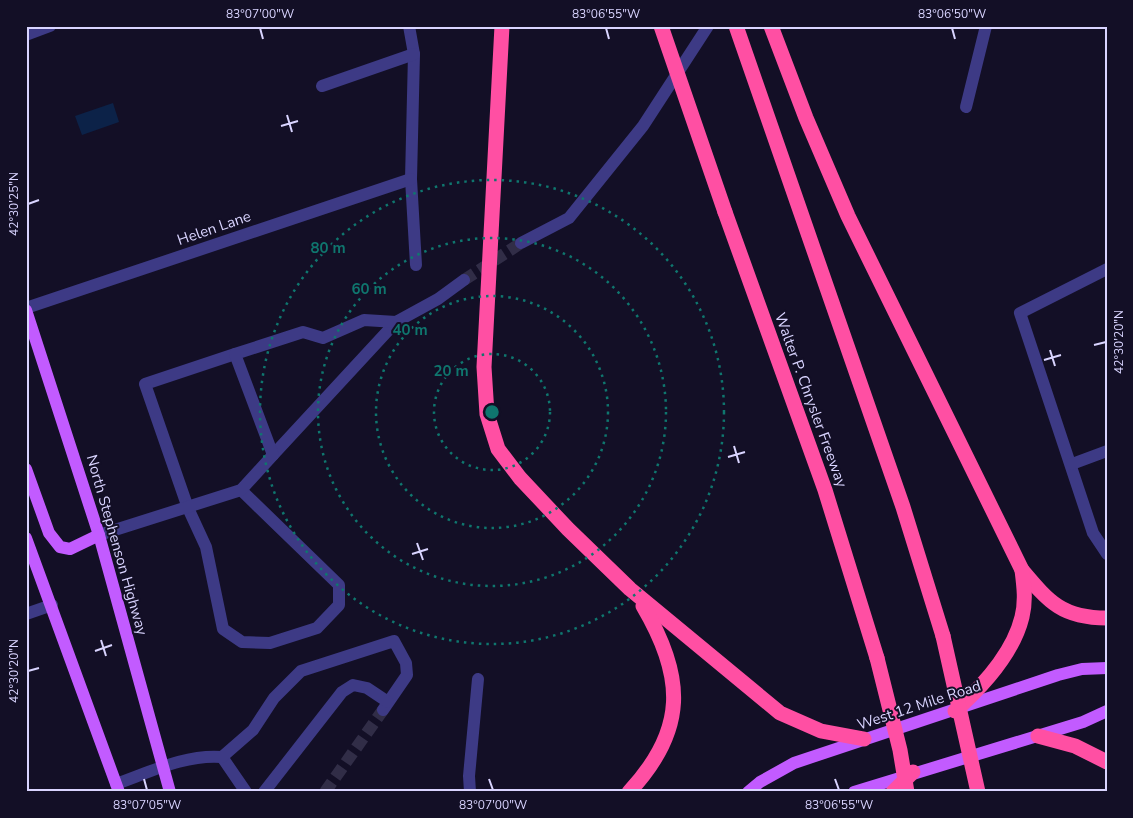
<svg xmlns="http://www.w3.org/2000/svg" width="1133" height="818" font-family="'Nunito Sans',sans-serif">
<rect width="100%" height="100%" fill="#130f26"/>
<path fill="#0c2248" d="M 113,103 L 119,122 L 82,135 L 75,116 Z"/>
<g fill="none" stroke-linecap="round" stroke-linejoin="round">
<g stroke="#312d47" stroke-width="12" stroke-dasharray="12 6" stroke-linecap="butt">
<path d="M 464,280 L 521,243"/>
<path d="M 325,792 L 383,710"/>
</g>
<g stroke="#3d3a85" stroke-width="12">
<path d="M 409,26 L 414,54 L 411,179 L 416,265"/>
<path d="M 26,35 L 50,26"/>
<path d="M 322,86 L 414,54"/>
<path d="M 966,107 L 986,26"/>
<path d="M 521,243 L 569,218 L 643,126 L 708,26"/>
<path d="M 1107,269 L 1020,313 L 1093,533 L 1107,554"/>
<path d="M 26,308 L 411,179"/>
<path d="M 235,354 L 145,384 L 188,508 L 206,547 L 223,629 L 242,642 L 270,643 L 317,628 L 339,605 L 339,585 L 241,490"/>
<path d="M 273,455 L 396,322"/>
<path d="M 1072,464 L 1107,451"/>
<path d="M 99,535 L 241,490 L 273,455 L 235,354 L 303,332 L 323,338 L 364,320 L 396,322 L 438,299 L 464,280"/>
<path d="M 26,614 L 52,605"/>
<path d="M 222,757 L 246,792"/>
<path d="M 116,784 C 150,772 186,754 222,757 L 253,730 L 274,698 L 301,671 L 394,641 L 406,663 L 407,675 L 383,710"/>
<path d="M 264,792 L 342,692 L 353,685 L 367,688 L 388,702"/>
<path d="M 470,792 L 469,776 L 478,679"/>
</g>
<g stroke="#c25bff" stroke-width="12">
<path d="M 26,310 L 99,535 L 170,792"/>
<path d="M 26,469 L 49,533 L 60,547 L 70,549 L 99,535"/>
<path d="M 26,538 L 119,792"/>
<path d="M 748,792 L 760,782 L 794,763 L 1058,675 L 1082,669 L 1107,668"/>
<path d="M 854,792 L 1083,722 L 1107,711"/>
</g>
<g stroke="#ff4fa3" stroke-width="15">
<path d="M 502,26 L 484,367 L 487,414 L 498,449 L 520,478 L 568,529 L 630,589 L 780,713 L 821,731 L 864,739"/>
<path d="M 736,26 L 903,507 L 943,636"/>
<path d="M 771,26 L 806,118 L 848,216 L 1022,570 C 1049,602 1062,618 1107,618"/>
<path d="M 725,212 L 825,490 L 877,658"/>
<path d="M 955,711 C 982,687 1013,654 1022,617 C 1026,601 1024,586 1022,570"/>
<path d="M 1038,736 L 1075,746 L 1107,762"/>
<path d="M 629,792 C 687,730 685,677 643,606"/>
<path d="M 893,792 L 913,772"/>
</g>
<g stroke="#ff4fa3" stroke-width="15">
<path d="M 661,26 L 725,212"/>
<path d="M 943,636 L 978,792"/>
<path d="M 877,658 L 900,750 L 907,792"/>
</g>
</g>
<path fill="none" stroke="#d9d4ff" stroke-width="2" d="M 260,28 L 263,39M 606,28 L 609,39M 952,28 L 955,39M 287,115 L 292,132M 281,126 L 298,121M 28,204 L 39,200M 1094,345 L 1106,342M 1050,350 L 1055,366M 1044,360 L 1061,355M 734,446 L 739,463M 728,457 L 745,452M 417,543 L 423,560M 412,554 L 428,549M 101,640 L 106,656M 95,651 L 112,645M 28,671 L 39,668M 144,779 L 147,790M 489,779 L 493,790M 835,779 L 839,790"/>
<g fill="none" stroke="#0f766e" stroke-width="2.5" stroke-dasharray="2.5 5">
<circle cx="492" cy="412" r="58"/>
<circle cx="492" cy="412" r="116"/>
<circle cx="492" cy="412" r="174"/>
<circle cx="492" cy="412" r="232"/>
</g>
<g text-anchor="middle" stroke-width="4" stroke-linejoin="round" paint-order="stroke">
<g font-size="15" fill="#d9d4ff" stroke="#130f26">
<text transform="translate(214 228) rotate(-19)" y="5">Helen Lane</text>
<text transform="translate(811 400) rotate(70)" y="5">Walter P. Chrysler Freeway</text>
<text transform="translate(117 545) rotate(74)" y="5">North Stephenson Highway</text>
<text transform="translate(919 705) rotate(-18)" y="5">West 12 Mile Road</text>
</g>
</g>
<circle cx="492" cy="412" r="8" fill="#0f766e" stroke="#130f26" stroke-width="2.5"/>
<g font-size="15" text-anchor="middle" font-weight="bold" fill="#0f766e" stroke="#130f26" stroke-width="4" stroke-linejoin="round" paint-order="stroke">
<text x="328" y="253">80 m</text>
<text x="369" y="294">60 m</text>
<text x="410" y="335">40 m</text>
<text x="451" y="376">20 m</text>
</g>
<rect width="1133" height="818" fill="none" stroke="#130f26" stroke-width="55"/>
<rect x="28" y="28" width="1078" height="762" fill="none" stroke="#d9d4ff" stroke-width="2"/>
<g font-size="12" text-anchor="middle" fill="#d9d4ff">
<text x="260" y="18">83°07'00"W</text>
<text x="606" y="18">83°06'55"W</text>
<text x="952" y="18">83°06'50"W</text>
<text transform="translate(14 204) rotate(-90)" y="4">42°30'25"N</text>
<text transform="translate(1119 342) rotate(-90)" y="4">42°30'20"N</text>
<text transform="translate(14 671) rotate(-90)" y="4">42°30'20"N</text>
<text x="147" y="809">83°07'05"W</text>
<text x="493" y="809">83°07'00"W</text>
<text x="839" y="809">83°06'55"W</text>
</g>
</svg>
